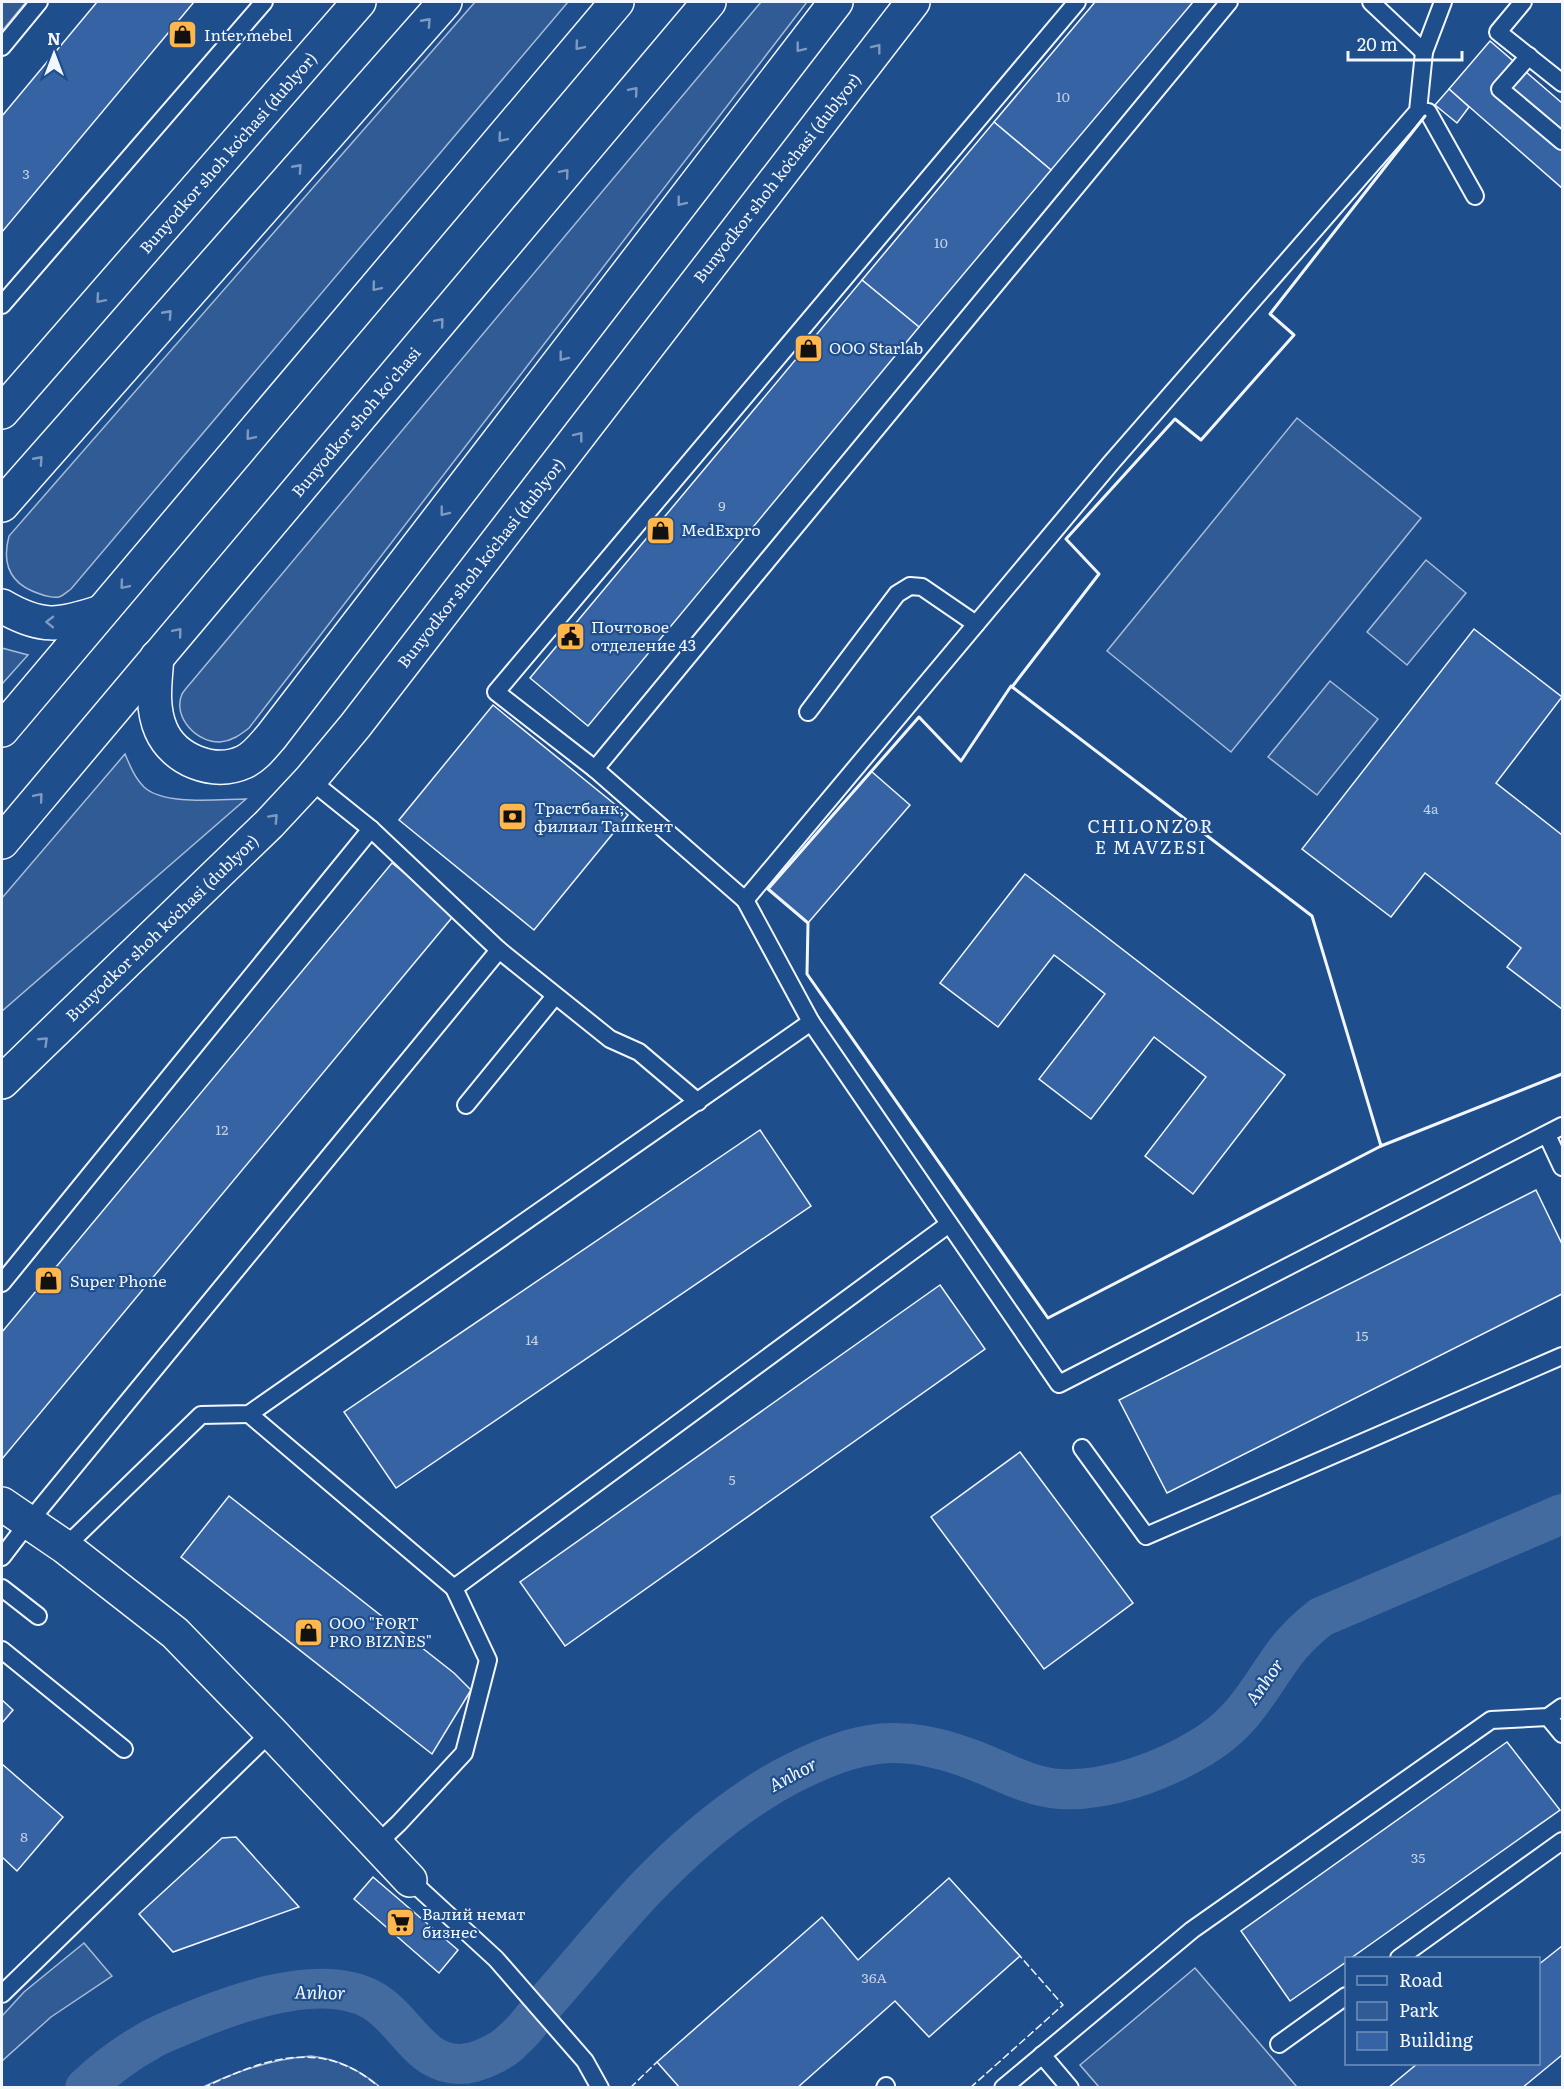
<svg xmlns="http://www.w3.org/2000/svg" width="1564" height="2089" font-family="Literata,serif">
<rect width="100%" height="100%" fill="#1f4e8c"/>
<g fill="#305b95" stroke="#a8bbd7" stroke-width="1.5">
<path d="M 2,2 L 26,2 L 2,31 Z"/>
<path d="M 475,2 L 568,2 L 71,589 C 68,591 63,596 59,597 C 54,598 45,596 40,594 C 11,585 1,566 9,536 Z"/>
<path d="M 761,2 L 807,2 L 249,728 C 240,735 232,741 220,742 C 197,743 172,717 182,694 C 185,689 190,684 194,679 Z"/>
<path d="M 1297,418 L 1421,518 L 1231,752 L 1107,651 Z"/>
<path d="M 1426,560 L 1466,593 L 1407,665 L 1367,632 Z"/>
<path d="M 2,648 L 28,655 L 2,684 Z"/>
<path d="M 1330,681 L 1378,719 L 1317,795 L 1268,757 Z"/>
<path d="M 125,754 C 130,766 135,778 144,787 C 164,806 220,799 246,799 L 2,1011 L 2,898 Z"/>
<path d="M 84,1943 L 112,1976 L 51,2017 L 2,2061 L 2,2016 L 24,1992 Z"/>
<path d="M 1195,1968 L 1297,2087 L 1099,2087 L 1080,2065 Z"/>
<path d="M 311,2056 C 338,2059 360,2070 380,2087 L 203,2087 C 237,2071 273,2059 311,2056 Z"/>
</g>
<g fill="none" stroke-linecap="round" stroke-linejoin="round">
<path stroke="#446ba0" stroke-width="40" d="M 85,2088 C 103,2071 124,2055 145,2043 C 155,2036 167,2032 178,2027 C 229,2005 319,1971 372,2000 C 409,2021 422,2075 474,2062 C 487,2058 504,2050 513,2040 C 526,2029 536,2014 547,2001 C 580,1964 611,1925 645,1889 C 687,1845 737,1802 791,1774 C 861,1739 901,1732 976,1761 C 1004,1772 1030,1787 1060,1789 C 1106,1792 1163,1771 1202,1747 C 1244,1722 1257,1691 1284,1654 C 1295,1639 1307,1628 1321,1617 L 1562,1514"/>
</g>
<g fill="#3563a3" stroke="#f2f6ff" stroke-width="1.5">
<path d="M 97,2 L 194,2 L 2,232 L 2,116 Z"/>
<path d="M 1095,2 L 1193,2 L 1051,170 L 994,122 Z"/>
<path d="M 1490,41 L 1562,103 L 1562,188 L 1449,89 Z"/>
<path d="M 1449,89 L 1469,107 L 1457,123 L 1435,105 Z"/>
<path d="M 994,122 L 1051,170 L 919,327 L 862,280 Z"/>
<path d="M 862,280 L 919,327 L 588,726 L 530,678 Z"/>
<path d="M 1474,629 L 1562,697 L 1496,783 L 1562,835 L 1562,1009 L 1507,967 L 1521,948 L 1425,873 L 1391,917 L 1302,849 Z"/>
<path d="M 493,705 L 628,815 L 534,930 L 399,820 Z"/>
<path d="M 871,771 L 910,805 L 808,923 L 768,889 Z"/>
<path d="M 392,863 L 455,914 L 2,1459 L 2,1332 Z"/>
<path d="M 1025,874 L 1285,1075 L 1193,1194 L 1145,1156 L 1206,1077 L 1154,1037 L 1091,1119 L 1039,1079 L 1105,994 L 1054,955 L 998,1027 L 940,983 Z"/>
<path d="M 760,1130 L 811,1206 L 396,1488 L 344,1412 Z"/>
<path d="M 1536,1190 L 1562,1244 L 1562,1294 L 1167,1493 L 1119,1400 Z"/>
<path d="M 940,1285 L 985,1349 L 565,1646 L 520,1582 Z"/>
<path d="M 1020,1452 L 1133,1603 L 1044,1669 L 931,1517 Z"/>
<path d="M 229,1496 L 454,1673 L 471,1690 L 432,1754 L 181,1557 Z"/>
<path d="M 2,1700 L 13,1710 L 2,1723 Z"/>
<path d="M 1507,1742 L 1560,1810 L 1351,1958 L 1346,1958 L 1346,1962 L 1290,2001 L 1241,1931 Z"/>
<path d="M 2,1764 L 63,1817 L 17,1871 L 2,1857 Z"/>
<path d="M 236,1837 L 299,1907 L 173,1952 L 139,1914 L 222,1838 Z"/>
<path d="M 373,1877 L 458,1950 L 439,1973 L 354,1899 Z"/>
<path d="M 949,1878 L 1020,1956 L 929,2037 L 895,2001 L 797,2088 L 680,2088 L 657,2062 L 822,1917 L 858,1960 Z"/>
<path d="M 1562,1946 L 1562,2055 L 1522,2088 L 1388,2088 L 1417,2064 L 1538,2064 L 1538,1965 Z"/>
</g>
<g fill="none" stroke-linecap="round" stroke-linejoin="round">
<defs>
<g id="service">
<path d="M 1371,2 L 1424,52"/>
<path d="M 1523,2 L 1498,32 L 1562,83"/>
<path d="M 2,47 L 39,2"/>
<path d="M 1529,56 L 1500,89 L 1562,141"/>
<path d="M 1418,111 L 1428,112 L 1475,196"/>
<path d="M 2,305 L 264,2"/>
<path d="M 808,712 L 897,594 L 910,586 L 922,587 L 976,624"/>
<path d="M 595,769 L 1229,2"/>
<path d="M 310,780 L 371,829"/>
<path d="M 745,900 L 1111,463 L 1418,111 L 1424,52 L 1443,2"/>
<path d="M 811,1022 L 745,900 L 595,769 L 496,692 L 1077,2"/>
<path d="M 466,1105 L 555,996"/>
<path d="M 1547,1135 L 1562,1167"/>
<path d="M 2,1283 L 371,829 L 499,950 L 610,1039 L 639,1052 L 698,1102"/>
<path d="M 249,1414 L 454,1588 L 488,1660 L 464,1753 L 399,1823 L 377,1844"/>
<path d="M 1082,1448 L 1146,1536 L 1562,1356"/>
<path d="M 65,1547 L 201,1415 L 249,1414 L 811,1022 L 1059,1384 L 1562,1126"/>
<path d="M 2,1557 L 28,1523 L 499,950"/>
<path d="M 2,1588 L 38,1616"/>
<path d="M 454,1588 L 949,1224"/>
<path d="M 2,1650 L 124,1749"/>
<path d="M 1548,1717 L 1562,1734"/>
<path d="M 410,1880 L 496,1959 L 585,2061 L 600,2088"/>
<path d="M 1399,1958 L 1562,1841"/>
<path d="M 2,1994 L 271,1732"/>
<path d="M 1279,2044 L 1346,1996"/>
<path d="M 1042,2055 L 1070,2088"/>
<path d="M 885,2088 L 886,2086"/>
<path d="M 1003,2088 L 1192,1930 L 1491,1720 L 1548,1717 L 1562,1707"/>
</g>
<path id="minor" d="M 2,1504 L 65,1547 L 175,1633 L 271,1732 L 410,1880"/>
<g id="tertiary">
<path d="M 2,412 L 359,2"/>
<path d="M 2,1082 L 269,824 L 310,780 L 355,726 L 913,2"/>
</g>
<g id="primary">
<path d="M 2,505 L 445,2"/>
<path d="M 2,606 C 41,629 59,626 101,612"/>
<path d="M 157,657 C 155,682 151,707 161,730 C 174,760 214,776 244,762 C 255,757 263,746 271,737 L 836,2"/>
<path d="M 2,730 L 617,2"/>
<path d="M 2,842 L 709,2"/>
</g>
</defs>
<use href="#service" stroke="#f2f6ff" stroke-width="20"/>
<use href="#minor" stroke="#f2f6ff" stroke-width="36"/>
<use href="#tertiary" stroke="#f2f6ff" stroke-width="36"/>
<use href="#primary" stroke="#f2f6ff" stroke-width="36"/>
<use href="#service" stroke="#1f4e8c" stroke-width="16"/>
<use href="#minor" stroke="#1f4e8c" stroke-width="33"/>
<use href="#tertiary" stroke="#1f4e8c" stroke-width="33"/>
<use href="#primary" stroke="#1f4e8c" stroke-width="33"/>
<g stroke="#f2f6ff" stroke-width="1.5" stroke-dasharray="8 3" stroke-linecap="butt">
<path d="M 203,2088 C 265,2058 323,2037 380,2088"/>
<path d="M 630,2088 L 657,2062"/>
<path d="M 970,2088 L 1063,2005 L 1020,1956"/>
</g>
<g stroke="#f2f6ff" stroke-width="3">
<path d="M 1011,686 L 1312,916 L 1381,1146 L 1048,1318 L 807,974 L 808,923 L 768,889 L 919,717 L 961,761 Z"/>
<path d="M 1012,687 L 1099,574 L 1066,539 L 1175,419 L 1201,440 L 1294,335 L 1270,314 L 1425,116"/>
<path d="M 1381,1144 L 1381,1146 L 1562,1074"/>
</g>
</g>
<defs><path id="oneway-chevron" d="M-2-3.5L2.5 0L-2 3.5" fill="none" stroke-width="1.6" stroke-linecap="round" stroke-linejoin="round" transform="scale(1.5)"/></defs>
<g stroke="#7e9ac0">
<use href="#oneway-chevron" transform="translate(427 22) rotate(-48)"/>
<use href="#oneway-chevron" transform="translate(579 46) rotate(130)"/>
<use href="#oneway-chevron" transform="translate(800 48) rotate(128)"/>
<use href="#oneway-chevron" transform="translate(877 48) rotate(-52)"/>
<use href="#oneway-chevron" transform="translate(634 91) rotate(-50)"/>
<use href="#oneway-chevron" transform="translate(502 138) rotate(130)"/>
<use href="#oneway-chevron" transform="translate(298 168) rotate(-48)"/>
<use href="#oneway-chevron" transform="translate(565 173) rotate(-50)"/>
<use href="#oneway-chevron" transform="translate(681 202) rotate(128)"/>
<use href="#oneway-chevron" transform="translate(376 287) rotate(130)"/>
<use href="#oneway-chevron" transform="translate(100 299) rotate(131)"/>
<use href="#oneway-chevron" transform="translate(168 314) rotate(-48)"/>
<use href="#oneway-chevron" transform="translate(440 322) rotate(-50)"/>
<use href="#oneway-chevron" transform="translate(563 357) rotate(128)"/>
<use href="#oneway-chevron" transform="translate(250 436) rotate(130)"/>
<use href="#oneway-chevron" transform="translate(579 436) rotate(-52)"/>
<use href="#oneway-chevron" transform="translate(39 460) rotate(-48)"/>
<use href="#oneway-chevron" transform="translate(444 512) rotate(128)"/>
<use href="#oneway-chevron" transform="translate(124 585) rotate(130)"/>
<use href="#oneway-chevron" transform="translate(50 622) rotate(-179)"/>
<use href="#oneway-chevron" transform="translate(178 632) rotate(-50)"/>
<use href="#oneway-chevron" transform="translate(39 797) rotate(-50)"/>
<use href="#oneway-chevron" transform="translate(274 818) rotate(-47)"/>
<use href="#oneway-chevron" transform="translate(44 1041) rotate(-44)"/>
</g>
<defs>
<symbol id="shop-square" viewBox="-11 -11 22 22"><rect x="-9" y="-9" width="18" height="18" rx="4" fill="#ffb74d" stroke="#1f4e8c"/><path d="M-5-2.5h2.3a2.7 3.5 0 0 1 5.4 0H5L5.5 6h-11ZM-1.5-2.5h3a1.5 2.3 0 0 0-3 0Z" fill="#111"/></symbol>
<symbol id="civic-square" viewBox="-11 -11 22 22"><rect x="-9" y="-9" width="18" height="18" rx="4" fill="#ffb74d" stroke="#1f4e8c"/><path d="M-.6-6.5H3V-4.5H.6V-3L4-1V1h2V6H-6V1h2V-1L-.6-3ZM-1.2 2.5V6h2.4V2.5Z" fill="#111"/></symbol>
<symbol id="bank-square" viewBox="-11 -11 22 22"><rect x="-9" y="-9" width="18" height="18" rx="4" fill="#ffb74d" stroke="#1f4e8c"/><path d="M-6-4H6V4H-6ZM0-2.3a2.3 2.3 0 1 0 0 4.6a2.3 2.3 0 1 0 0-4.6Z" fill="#111"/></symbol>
<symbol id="supermarket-square" viewBox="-11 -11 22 22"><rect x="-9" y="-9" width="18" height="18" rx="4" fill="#ffb74d" stroke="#1f4e8c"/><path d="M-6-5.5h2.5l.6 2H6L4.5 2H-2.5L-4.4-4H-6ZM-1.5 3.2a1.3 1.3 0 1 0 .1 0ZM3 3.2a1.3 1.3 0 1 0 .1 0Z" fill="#111"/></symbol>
</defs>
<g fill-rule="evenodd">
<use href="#shop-square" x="166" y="18" width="33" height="33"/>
<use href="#shop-square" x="792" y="332" width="33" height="33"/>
<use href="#shop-square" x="644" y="514" width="33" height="33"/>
<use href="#civic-square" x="554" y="620" width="33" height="33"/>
<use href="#bank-square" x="496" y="800" width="33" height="33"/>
<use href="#shop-square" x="32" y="1264" width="33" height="33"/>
<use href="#shop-square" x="292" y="1616" width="33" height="33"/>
<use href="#supermarket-square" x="384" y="1906" width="33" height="33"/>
</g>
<g text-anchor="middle" stroke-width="4.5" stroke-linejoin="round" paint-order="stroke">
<g font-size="14" fill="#c3d1e8">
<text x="1063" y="102">10</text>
<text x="26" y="179">3</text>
<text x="941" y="248">10</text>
<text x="722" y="511">9</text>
<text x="1431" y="814">4a</text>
<text x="222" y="1135">12</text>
<text x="1362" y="1341">15</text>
<text x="532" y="1345">14</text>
<text x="732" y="1485">5</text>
<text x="24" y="1842">8</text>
<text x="1418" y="1863">35</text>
<text x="874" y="1983">36А</text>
</g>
<g font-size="16" fill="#f2f6ff" stroke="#1f4e8c" text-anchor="start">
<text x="204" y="41">Inter mebel</text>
<text x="829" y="354">ООО Starlab</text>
<text x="681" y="536">MedExpro</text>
<text x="591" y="633">Почтовое<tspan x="591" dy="18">отделение 43</tspan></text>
<text x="534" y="814">Трастбанк,<tspan x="534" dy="18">филиал Ташкент</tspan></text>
<text x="70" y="1287">Super Phone</text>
<text x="329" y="1629">OOO "FORT<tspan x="329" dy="18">PRO BIZNES"</tspan></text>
<text x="422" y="1920">Валий немат<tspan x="422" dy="18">бизнес</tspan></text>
</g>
<g font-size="16" fill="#f2f6ff" stroke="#1f4e8c">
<text transform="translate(228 153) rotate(-49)" y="6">Bunyodkor shoh koʻchasi (dublyor)</text>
<text transform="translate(777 178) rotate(-52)" y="6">Bunyodkor shoh koʻchasi (dublyor)</text>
<text transform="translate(356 422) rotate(-50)" y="6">Bunyodkor shoh ko'chasi</text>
<text transform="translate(481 563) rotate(-52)" y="6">Bunyodkor shoh koʻchasi (dublyor)</text>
<text transform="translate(162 928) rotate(-44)" y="6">Bunyodkor shoh koʻchasi (dublyor)</text>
</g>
<g font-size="18" letter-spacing="1.5" fill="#f2f6ff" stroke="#1f4e8c">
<text x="1151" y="833">CHILONZOR<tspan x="1151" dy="21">E MAVZESI</tspan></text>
</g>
<g font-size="18" font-style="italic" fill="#f2f6ff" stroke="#1f4e8c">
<text transform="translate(1265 1682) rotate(-55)" y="6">Anhor</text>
<text transform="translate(793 1775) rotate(-28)" y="6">Anhor</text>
<text transform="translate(320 1993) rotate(1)" y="6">Anhor</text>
</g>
</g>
<rect width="1564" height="2089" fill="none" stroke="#f2f6ff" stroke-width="6"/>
<rect x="1345" y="1957" width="195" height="108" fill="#1f4e8c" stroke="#7391ba" stroke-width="1.5"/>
<rect x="1357" y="1976" width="30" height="9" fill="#1f4e8c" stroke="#7391ba" stroke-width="1.5"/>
<text x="1399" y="1987" font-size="18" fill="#f2f6ff">Road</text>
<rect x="1357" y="2002" width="30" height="18" fill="#305b95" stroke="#7391ba" stroke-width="1.5"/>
<text x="1399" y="2017" font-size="18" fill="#f2f6ff">Park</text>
<rect x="1357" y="2032" width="30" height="18" fill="#3563a3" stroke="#7391ba" stroke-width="1.5"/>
<text x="1399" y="2047" font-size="18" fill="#f2f6ff">Building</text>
<g transform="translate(54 54)" stroke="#1f4e8c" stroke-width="4.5" paint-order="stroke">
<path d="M0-4.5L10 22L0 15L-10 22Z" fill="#f2f6ff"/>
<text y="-9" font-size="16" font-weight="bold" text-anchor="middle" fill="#f2f6ff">N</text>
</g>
<path d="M1348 51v9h114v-9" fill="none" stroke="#f2f6ff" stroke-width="3"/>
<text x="1357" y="51" font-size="18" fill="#f2f6ff" stroke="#1f4e8c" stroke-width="4.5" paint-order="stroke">20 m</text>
</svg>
